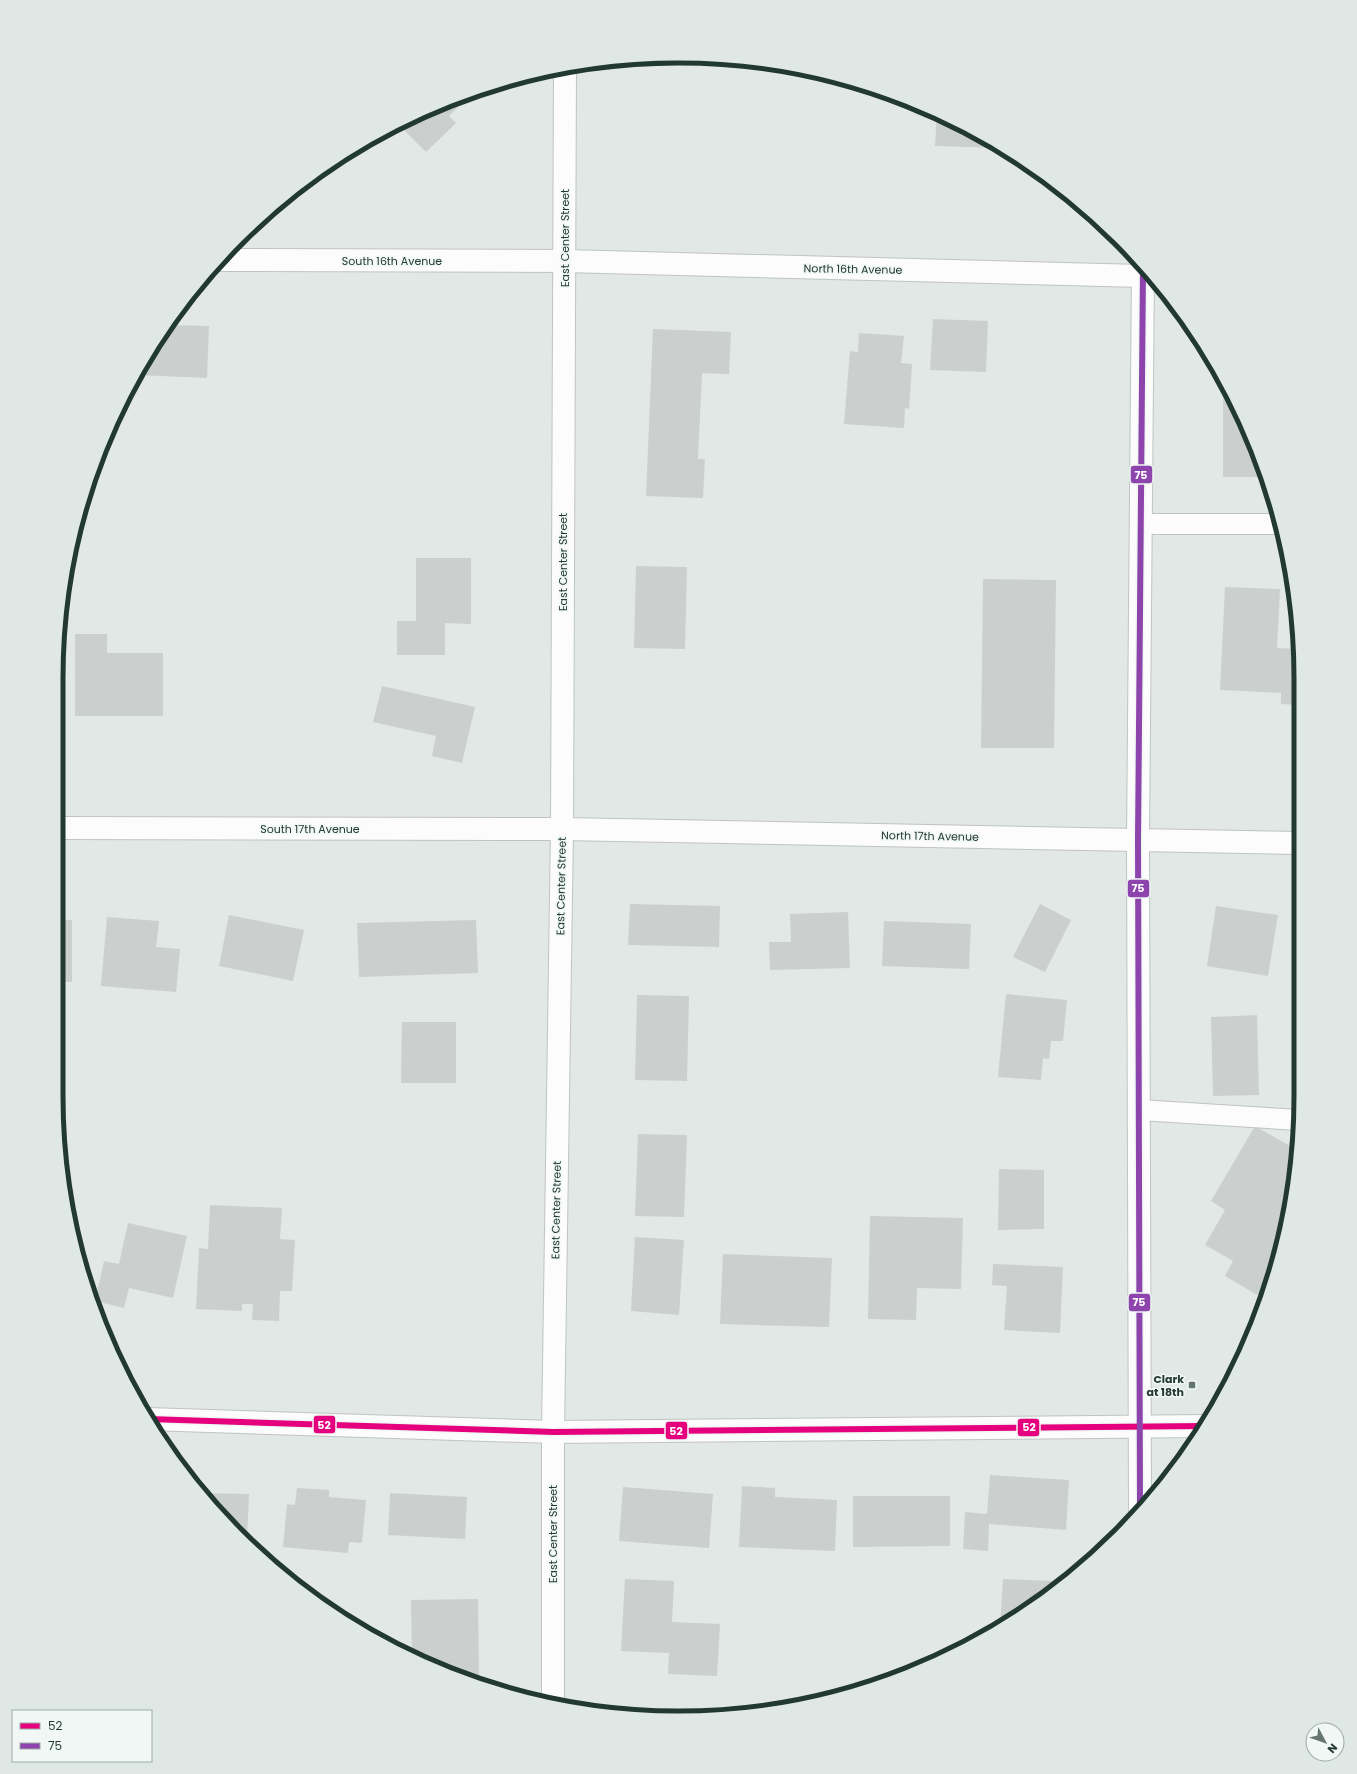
<svg xmlns="http://www.w3.org/2000/svg" width="1357" height="1774" font-family="Poppins,sans-serif">
<rect width="100%" height="100%" fill="#e2e8e5"/>
<g fill="#cbd0ce">
<path d="M 471,94 L 449,116 L 456,123 L 426,152 L 399,125 L 440,103 Z"/>
<path d="M 937,114 L 988,142 L 1000,148 L 935,146 Z"/>
<path d="M 933,319 L 988,321 L 986,372 L 930,370 Z"/>
<path d="M 169,325 L 209,326 L 207,378 L 138,375 Z"/>
<path d="M 653,329 L 731,332 L 729,374 L 702,373 L 698,459 L 705,459 L 703,498 L 646,496 Z"/>
<path d="M 859,333 L 904,336 L 901,363 L 912,364 L 909,409 L 905,408 L 904,428 L 844,424 L 850,351 L 858,352 Z"/>
<path d="M 1223,379 L 1237,403 L 1266,473 L 1266,477 L 1223,477 Z"/>
<path d="M 416,558 L 471,558 L 471,624 L 445,623 L 445,655 L 397,655 L 397,621 L 416,621 Z"/>
<path d="M 636,566 L 687,567 L 685,649 L 634,648 Z"/>
<path d="M 983,579 L 1056,580 L 1054,748 L 981,748 Z"/>
<path d="M 1225,587 L 1280,589 L 1277,648 L 1296,649 L 1297,705 L 1281,704 L 1281,693 L 1220,690 Z"/>
<path d="M 75,634 L 107,634 L 107,653 L 163,653 L 163,716 L 75,716 Z"/>
<path d="M 382,686 L 475,707 L 462,763 L 432,756 L 436,736 L 373,722 Z"/>
<path d="M 630,904 L 720,906 L 719,947 L 628,945 Z"/>
<path d="M 1040,904 L 1071,920 L 1045,972 L 1013,957 Z"/>
<path d="M 1216,906 L 1278,915 L 1268,976 L 1207,966 Z"/>
<path d="M 848,912 L 850,968 L 770,970 L 769,942 L 791,942 L 790,914 Z"/>
<path d="M 229,915 L 304,930 L 293,981 L 219,966 Z"/>
<path d="M 107,917 L 159,921 L 156,947 L 180,949 L 176,992 L 101,986 Z"/>
<path d="M 59,920 L 72,920 L 72,982 L 60,982 Z"/>
<path d="M 476,920 L 478,973 L 359,977 L 357,923 Z"/>
<path d="M 884,921 L 971,924 L 969,969 L 882,966 Z"/>
<path d="M 1006,994 L 1067,1000 L 1063,1041 L 1051,1041 L 1049,1059 L 1043,1058 L 1041,1080 L 998,1077 Z"/>
<path d="M 637,995 L 689,996 L 687,1081 L 635,1080 Z"/>
<path d="M 1257,1015 L 1259,1095 L 1213,1096 L 1211,1017 Z"/>
<path d="M 402,1022 L 456,1022 L 456,1083 L 401,1083 Z"/>
<path d="M 1255,1126 L 1297,1150 L 1296,1177 L 1266,1300 L 1225,1276 L 1233,1261 L 1205,1245 L 1225,1210 L 1211,1201 Z"/>
<path d="M 638,1134 L 687,1135 L 684,1217 L 635,1216 Z"/>
<path d="M 999,1169 L 1044,1170 L 1044,1229 L 998,1230 Z"/>
<path d="M 210,1205 L 282,1208 L 280,1239 L 295,1240 L 292,1291 L 280,1291 L 279,1321 L 252,1320 L 253,1304 L 242,1304 L 242,1311 L 196,1309 L 199,1248 L 208,1249 Z"/>
<path d="M 870,1216 L 963,1218 L 961,1289 L 917,1288 L 916,1320 L 868,1319 Z"/>
<path d="M 128,1223 L 187,1236 L 173,1298 L 129,1288 L 124,1308 L 95,1301 L 104,1261 L 119,1264 Z"/>
<path d="M 635,1237 L 684,1240 L 679,1315 L 631,1311 Z"/>
<path d="M 723,1254 L 832,1258 L 829,1327 L 720,1324 Z"/>
<path d="M 993,1264 L 1063,1267 L 1060,1333 L 1004,1330 L 1007,1286 L 992,1285 Z"/>
<path d="M 990,1475 L 1069,1480 L 1066,1530 L 989,1524 L 988,1551 L 963,1549 L 965,1512 L 987,1514 Z"/>
<path d="M 742,1486 L 775,1488 L 775,1497 L 837,1500 L 835,1551 L 739,1547 Z"/>
<path d="M 623,1487 L 713,1494 L 709,1548 L 619,1541 Z"/>
<path d="M 297,1488 L 329,1490 L 329,1497 L 366,1500 L 362,1543 L 349,1542 L 348,1553 L 283,1547 L 287,1504 L 295,1505 Z"/>
<path d="M 202,1493 L 249,1494 L 247,1541 Z"/>
<path d="M 390,1493 L 467,1497 L 465,1539 L 388,1535 Z"/>
<path d="M 853,1496 L 950,1496 L 950,1546 L 853,1547 Z"/>
<path d="M 625,1579 L 674,1581 L 672,1622 L 720,1624 L 717,1676 L 668,1674 L 669,1653 L 621,1651 Z"/>
<path d="M 1003,1579 L 1052,1581 L 1051,1591 L 1025,1613 L 1000,1627 Z"/>
<path d="M 478,1599 L 479,1679 L 465,1679 L 412,1657 L 411,1600 Z"/>
</g>
<g fill="none" stroke-linecap="round" stroke-linejoin="round">
<defs>
<g id="service">
<path d="M 1141,524 L 1278,524"/>
<path d="M 1139,1110 L 1299,1120"/>
</g>
<g id="minor">
<path d="M 219,260 L 565,261 L 1142,276"/>
<path d="M 59,828 L 562,829 L 1298,843"/>
<path d="M 148,1419 L 553,1432 L 1205,1426"/>
</g>
<g id="secondary">
<path d="M 1140,1509 L 1138,840 L 1143,268"/>
<path d="M 553,1705 L 553,1432 L 562,829 L 565,67"/>
</g>
</defs>
<use href="#service" stroke="#bfc4c2" stroke-width="22"/>
<use href="#minor" stroke="#bfc4c2" stroke-width="24"/>
<use href="#secondary" stroke="#bfc5c2" stroke-width="24"/>
<use href="#service" stroke="#fbfcfb" stroke-width="20"/>
<use href="#minor" stroke="#fbfcfb" stroke-width="22"/>
<use href="#secondary" stroke="#fbfcfb" stroke-width="22"/>
<defs>
<path id="bus-1" d="M 148,1419 L 553,1432 L 1205,1426"/>
<path id="bus-2" d="M 1140,1509 L 1138,840 L 1143,268"/>
</defs>
<use href="#bus-1" stroke="#f0f7f4" stroke-width="9"/>
<use href="#bus-2" stroke="#f0f7f4" stroke-width="9"/>
<use href="#bus-1" stroke="#e5007d" stroke-width="6"/>
<use href="#bus-2" stroke="#8e44ad" stroke-width="6"/>
</g>
<rect fill="#657671" stroke="#f0f7f4" stroke-width="1.5" x="1188" y="1381" width="8" height="8" rx="2"/>
<g text-anchor="middle" stroke-width="3" stroke-linejoin="round" paint-order="stroke">
<g font-size="11" fill="#223933" stroke="#f0f7f4">
<text transform="translate(565 238) rotate(-90)" y="4">East Center Street</text>
<text x="392" y="265">South 16th Avenue</text>
<text transform="translate(853 269) rotate(1)" y="4">North 16th Avenue</text>
<text transform="translate(563 562) rotate(-90)" y="4">East Center Street</text>
<text x="310" y="833">South 17th Avenue</text>
<text transform="translate(930 836) rotate(1)" y="4">North 17th Avenue</text>
<text transform="translate(561 886) rotate(-89)" y="4">East Center Street</text>
<text transform="translate(556 1210) rotate(-89)" y="4">East Center Street</text>
<text transform="translate(553 1534) rotate(-90)" y="4">East Center Street</text>
</g>
<g font-size="11" font-weight="bold" fill="#223933" stroke="#f0f7f4" text-anchor="end">
<text x="1184" y="1383">Clark<tspan x="1184" dy="13">at 18th</tspan></text>
</g>
</g>
<path d="M0 0H1357V1774H0ZM678 63H679A615 615 0 0 1 1294 678V1096A615 615 0 0 1 679 1711H678A615 615 0 0 1 63 1096V678A615 615 0 0 1 678 63Z" fill="#e0e8e5" fill-rule="evenodd"/>
<path fill="none" stroke="#223933" stroke-width="5" d="M678 63H679A615 615 0 0 1 1294 678V1096A615 615 0 0 1 679 1711H678A615 615 0 0 1 63 1096V678A615 615 0 0 1 678 63Z"/>
<g stroke="#f0f7f4" stroke-width="1.5">
<rect x="1130" y="465" width="23" height="19" rx="4" fill="#8e44ad"/>
<rect x="1127" y="879" width="23" height="19" rx="4" fill="#8e44ad"/>
<rect x="1128" y="1293" width="23" height="19" rx="4" fill="#8e44ad"/>
<rect x="313" y="1415" width="23" height="19" rx="4" fill="#e5007d"/>
<rect x="1017" y="1418" width="23" height="19" rx="4" fill="#e5007d"/>
<rect x="665" y="1421" width="23" height="19" rx="4" fill="#e5007d"/>
</g>
<g font-size="11" text-anchor="middle" font-weight="bold" fill="#fff">
<text x="1141" y="479">75</text>
<text x="1138" y="892">75</text>
<text x="1139" y="1306">75</text>
<text x="324" y="1429">52</text>
<text x="1029" y="1431">52</text>
<text x="676" y="1435">52</text>
</g>
<rect x="12" y="1710" width="140" height="52" fill="#f0f7f4" stroke="#9eaba7"/>
<rect x="20" y="1723" width="20" height="6" fill="#e5007d" stroke="#9eaba7"/>
<text x="48" y="1730" font-size="12" fill="#223933">52</text>
<rect x="20" y="1743" width="20" height="6" fill="#8e44ad" stroke="#9eaba7"/>
<text x="48" y="1750" font-size="12" fill="#223933">75</text>
<g transform="translate(1325 1742) rotate(131)"><circle r="19" fill="#f0f7f4" stroke="#9eaba7"/>
<path d="M0-3L7 15L0 10L-7 15Z" fill="#657671"/>
<text y="-6" font-size="11" font-weight="bold" text-anchor="middle" fill="#223933">N</text>
</g>
</svg>
